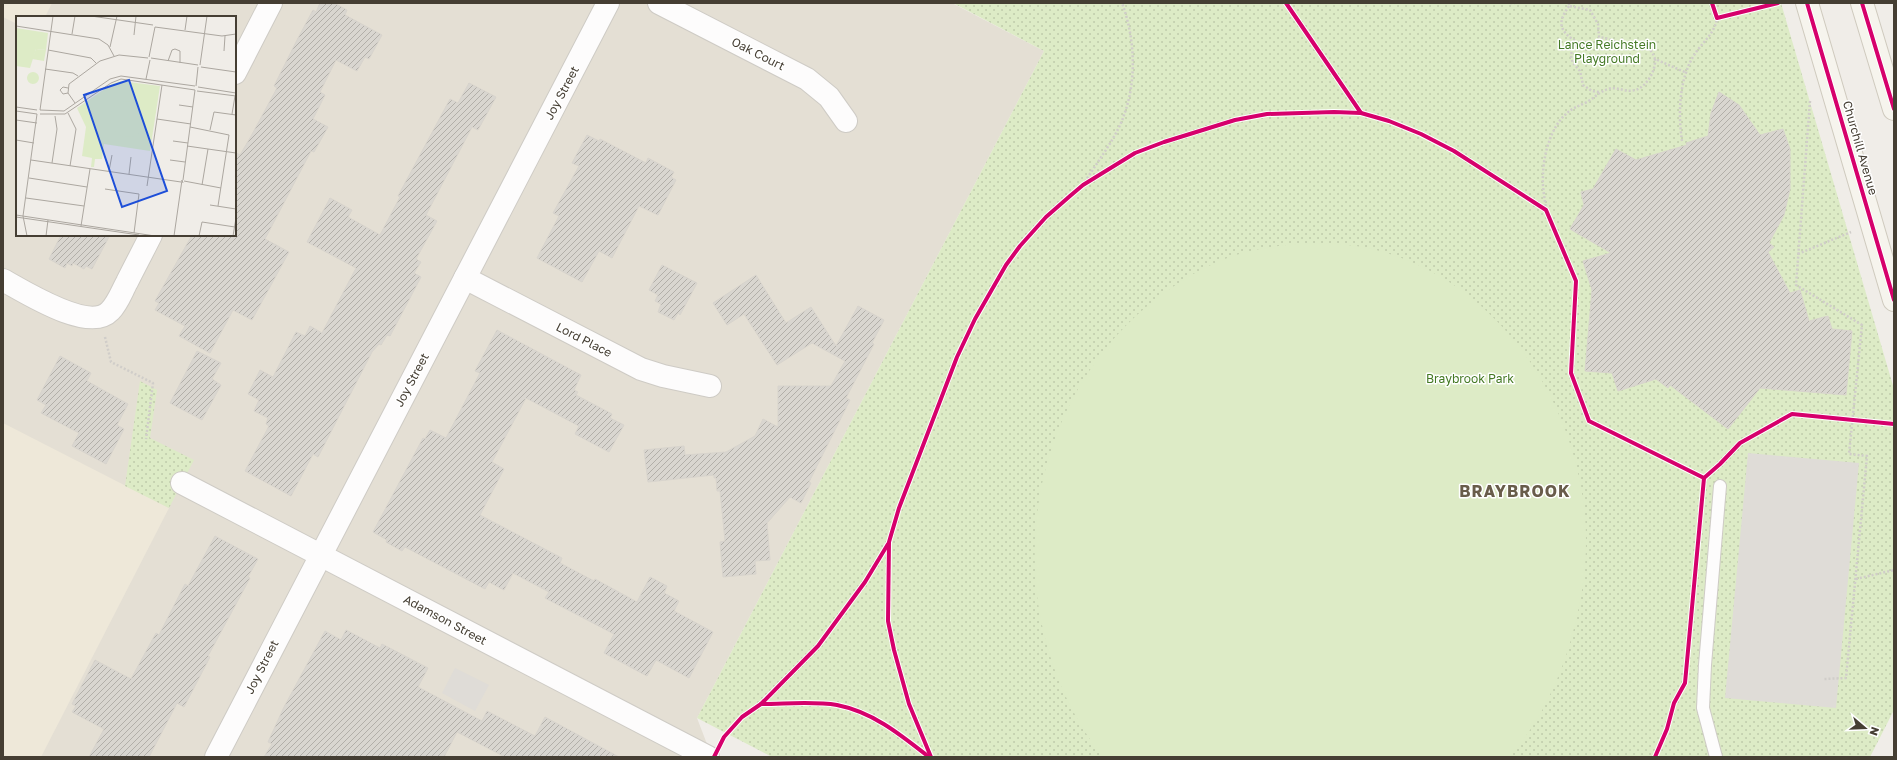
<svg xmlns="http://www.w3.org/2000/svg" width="1897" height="760" font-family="'Golos Text',sans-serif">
<defs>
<pattern id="grass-dots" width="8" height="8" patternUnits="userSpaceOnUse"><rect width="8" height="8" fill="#ddebc6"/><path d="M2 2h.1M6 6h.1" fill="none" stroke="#bfcbab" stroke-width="1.8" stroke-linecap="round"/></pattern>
<pattern id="building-hatch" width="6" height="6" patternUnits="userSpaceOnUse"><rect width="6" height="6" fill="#d9d6d0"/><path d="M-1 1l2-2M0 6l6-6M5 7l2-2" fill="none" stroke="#b2afa9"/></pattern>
</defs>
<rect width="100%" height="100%" fill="#f0ede8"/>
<path fill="#e4dfd4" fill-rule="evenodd" d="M 3,3 L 952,3 L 1044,51 L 697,718 L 712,757 L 3,757 ZM 17,17 L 235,17 L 235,235 L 17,235 Z"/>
<g fill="#eee8d9">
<path d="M 3,3 L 52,3 L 45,17 L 17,17 L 17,24 L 3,17 Z"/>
<path d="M 3,423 L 169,508 L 41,757 L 3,757 Z"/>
</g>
<g fill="url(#grass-dots)">
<path d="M 953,3 L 1781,3 L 1894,389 L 1894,710 L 1870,757 L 772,757 L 697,718 L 1044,51 Z"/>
<path d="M 140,381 L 157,390 L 150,438 L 194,460 L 169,508 L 125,486 Z"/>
</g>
<path fill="#ddebc6" d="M 1318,243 C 1338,244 1357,245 1376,250 C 1496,281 1574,396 1585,516 C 1588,553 1584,589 1575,624 C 1564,671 1542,721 1509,757 L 1103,757 C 1001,627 1014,428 1137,315 C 1164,291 1196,269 1230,257 C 1259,247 1288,244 1318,243 Z"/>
<g fill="#dfdcd7">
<path d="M 1748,453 L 1859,463 L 1836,708 L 1725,698 Z"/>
<path d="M 455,668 L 489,685 L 475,711 L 442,693 Z"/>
</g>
<g fill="url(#building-hatch)" stroke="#d8d4cd">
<path d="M 320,3 L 334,3 L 347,10 L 345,15 L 382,35 L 369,59 L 365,57 L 357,71 L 336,60 L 320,92 L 325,95 L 313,119 L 328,127 L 314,152 L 311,151 L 265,239 L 289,252 L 252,320 L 233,310 L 210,353 L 179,336 L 185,326 L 155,310 L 159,303 L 155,301 L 192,235 L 235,235 L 235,152 L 240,155 L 250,138 L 277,88 L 274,86 L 297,40 L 313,10 L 316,12 Z"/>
<path d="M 469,83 L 496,97 L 478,130 L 472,127 L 426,215 L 437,221 L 416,259 L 421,262 L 414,273 L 421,277 L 390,336 L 387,335 L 381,345 L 379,344 L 372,352 L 318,457 L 313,454 L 291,496 L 245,471 L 269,426 L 266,424 L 268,418 L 254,411 L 259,400 L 248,394 L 260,370 L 273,377 L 296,332 L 305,336 L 310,326 L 322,333 L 356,268 L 307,242 L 330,198 L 352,210 L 348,217 L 380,235 L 400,197 L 398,196 L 450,99 L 458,103 Z"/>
<path d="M 1719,92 L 1739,105 L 1760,135 L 1783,129 L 1790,149 L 1790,189 L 1784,215 L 1769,243 L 1774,247 L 1768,252 L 1790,293 L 1800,290 L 1809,321 L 1828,316 L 1832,329 L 1852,331 L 1846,395 L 1760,388 L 1728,429 L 1670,385 L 1668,388 L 1656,379 L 1618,391 L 1612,373 L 1585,371 L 1592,290 L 1583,261 L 1611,253 L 1570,229 L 1584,205 L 1581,192 L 1593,189 L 1616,149 L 1636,160 L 1687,145 L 1686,143 L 1708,136 L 1711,113 Z"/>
<path d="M 587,135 L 599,141 L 600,139 L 646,163 L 648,158 L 674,172 L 671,177 L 676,180 L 658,215 L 639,206 L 612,258 L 599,251 L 582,282 L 537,258 L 559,216 L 553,213 L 579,166 L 572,163 Z"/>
<path d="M 61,235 L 110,235 L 92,269 L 86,266 L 84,269 L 73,263 L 72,266 L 67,263 L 65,268 L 49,259 Z"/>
<path d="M 662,265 L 697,283 L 680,315 L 678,313 L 674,320 L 658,312 L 661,304 L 655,301 L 658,295 L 649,290 Z"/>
<path d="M 756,275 L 786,323 L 811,307 L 836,346 L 858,306 L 884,320 L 872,343 L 874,344 L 846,398 L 850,400 L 809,482 L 811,483 L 801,503 L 790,497 L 767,523 L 770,560 L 755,561 L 756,574 L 723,577 L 720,542 L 725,541 L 720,491 L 717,491 L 716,478 L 714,478 L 714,475 L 648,482 L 644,450 L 684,446 L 685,455 L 726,452 L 755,436 L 763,419 L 778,427 L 778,386 L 831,386 L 845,361 L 812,343 L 777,365 L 744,314 L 727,325 L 713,303 Z"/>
<path d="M 497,330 L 581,375 L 574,390 L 578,392 L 576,395 L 612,414 L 610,418 L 624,425 L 609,452 L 575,434 L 579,426 L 526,398 L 492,462 L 504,469 L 480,515 L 562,558 L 560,563 L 594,581 L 595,579 L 637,602 L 650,577 L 667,586 L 664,593 L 679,601 L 674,611 L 713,632 L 689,678 L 656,660 L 647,676 L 604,653 L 614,634 L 545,598 L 549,592 L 513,573 L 504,590 L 489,582 L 485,589 L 405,547 L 402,551 L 386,542 L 387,540 L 373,532 L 423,438 L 425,439 L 430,430 L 446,438 L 480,373 L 475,371 Z"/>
<path d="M 197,351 L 221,363 L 212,379 L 221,385 L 202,420 L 170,403 Z"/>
<path d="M 60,356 L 91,373 L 87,381 L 128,404 L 117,425 L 124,429 L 106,464 L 72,446 L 79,433 L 41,413 L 46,405 L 37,400 Z"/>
<path d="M 215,536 L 258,559 L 248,577 L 250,578 L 208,656 L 210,657 L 184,707 L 177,703 L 149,757 L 89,757 L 104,729 L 72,712 L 76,706 L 72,704 L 95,660 L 131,679 L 156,633 L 159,635 L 185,584 L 188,586 Z"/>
<path d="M 346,630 L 380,648 L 382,644 L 428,668 L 418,687 L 482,721 L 487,711 L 535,736 L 545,717 L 619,757 L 505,757 L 457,732 L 444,757 L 264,757 L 272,744 L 268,742 L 284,707 L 325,631 L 341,640 Z"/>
</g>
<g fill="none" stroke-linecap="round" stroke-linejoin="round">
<defs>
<path id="service" d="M 1716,757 L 1703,708 L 1705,665 L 1720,486"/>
<g id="minor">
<path d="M 659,3 L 807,79 L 829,97 L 846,121"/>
<path d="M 235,73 L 271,3"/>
<path d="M 465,278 L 641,369 L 663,376 L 710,386"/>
<path d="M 3,280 C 25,292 89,333 110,311 C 118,303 122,291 127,282 C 135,266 143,251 151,235"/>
<path d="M 182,483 L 708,757"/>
<path d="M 216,757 L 608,3"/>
</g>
<g id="secondary">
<path d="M 1807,3 L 1894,300"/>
<path d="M 1862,3 L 1894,109"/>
</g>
</defs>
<use href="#service" stroke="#cecbc5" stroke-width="14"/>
<use href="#minor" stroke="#cecbc5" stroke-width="24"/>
<use href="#secondary" stroke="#cfcabe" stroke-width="24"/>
<g stroke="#d0cdc9" stroke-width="2.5" stroke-dasharray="2 2" stroke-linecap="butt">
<path d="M 1510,3 L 1515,3"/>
<path d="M 1569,3 L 1569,6 L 1590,10 L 1598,24 L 1599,37 C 1608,38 1615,42 1623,45 C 1635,49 1648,38 1655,59 L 1687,73"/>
<path d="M 1569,6 C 1557,23 1559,31 1577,42 L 1572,50 L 1571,56 L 1573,63 L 1580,71 L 1583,85 L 1592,91 L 1599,92"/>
<path d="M 1810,101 L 1796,285 L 1862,325 L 1849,454 L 1867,456 L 1846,678 L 1824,679"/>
<path d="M 1682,141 C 1678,115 1679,80 1693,57 C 1701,43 1715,34 1717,18"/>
<path d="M 1083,185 C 1096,163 1116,139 1124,115 C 1137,80 1135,38 1122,3"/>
<path d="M 1546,210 C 1545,199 1542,187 1543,176 C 1543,157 1550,128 1566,114 C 1572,108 1579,106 1587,102 C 1594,98 1599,92 1608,89 C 1617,86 1626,93 1635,90 C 1647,87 1656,70 1655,59"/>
<path d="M 1798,254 L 1851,232"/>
<path d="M 105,337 L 111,362 L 153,383 L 146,439"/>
<path d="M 1856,579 L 1894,570"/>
</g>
<use href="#service" stroke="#fdfcfc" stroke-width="12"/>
<use href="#minor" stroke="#fdfcfc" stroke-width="22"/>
<use href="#secondary" stroke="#f6f4ed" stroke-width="22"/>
<defs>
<g id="cycleway">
<path d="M 1286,3 L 1361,113"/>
<path d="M 1712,3 L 1717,18 L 1778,3"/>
<path d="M 1807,3 L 1894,300"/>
<path d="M 1862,3 L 1894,109"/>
<path d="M 761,704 C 785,704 813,701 837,705 C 873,712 901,735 929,757"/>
<path d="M 714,757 L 724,737 L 742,717 L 761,704 L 818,646 L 865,582 L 888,544"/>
<path d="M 931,757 L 909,704 L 894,650 L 888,621 L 889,542 L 899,508 L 957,357 L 975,319 L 1006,265 L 1020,246 L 1046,217 L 1070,196 L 1083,185 L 1135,153 L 1164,142 L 1235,120 L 1267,114 L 1334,112 L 1361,113 L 1389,121 L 1421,134 L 1454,151 L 1546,210 L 1576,281 L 1571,373 L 1589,421 L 1704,478 L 1720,464 L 1740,443 L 1792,414 L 1894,424"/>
<path d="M 1655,757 L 1667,729 L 1674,703 L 1685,683 L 1704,478"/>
</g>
</defs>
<use href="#cycleway" stroke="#fff" stroke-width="6"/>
<use href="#cycleway" stroke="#d6006c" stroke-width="4"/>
</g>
<g text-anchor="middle" stroke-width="3" stroke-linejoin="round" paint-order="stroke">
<g font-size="12" fill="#447924" stroke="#fff">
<text x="1607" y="49">Lance Reichstein<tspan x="1607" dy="14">Playground</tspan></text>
<text x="1470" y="383">Braybrook Park</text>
</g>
<g font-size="12" fill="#453e33" stroke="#fff">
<text transform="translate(758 54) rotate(27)" y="4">Oak Court</text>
<text transform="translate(562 93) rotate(-62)" y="4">Joy Street</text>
<text transform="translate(1860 148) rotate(74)" y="4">Churchill Avenue</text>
<text transform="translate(584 340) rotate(27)" y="4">Lord Place</text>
<text transform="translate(412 380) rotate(-62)" y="4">Joy Street</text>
<text transform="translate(445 620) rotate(28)" y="4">Adamson Street</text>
<text transform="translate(262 667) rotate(-63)" y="4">Joy Street</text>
</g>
<g font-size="16" font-weight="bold" letter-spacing="1" fill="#685c4a" stroke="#fff">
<text x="1515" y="497">BRAYBROOK</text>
</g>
</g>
<g transform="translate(16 16)">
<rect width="220" height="220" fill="#f0ede8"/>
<path d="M 0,12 L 32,17 L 30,34 L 20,33 L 14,52 L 0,50 ZM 105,65 L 144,70 L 134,135 L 88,128 L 86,143 L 79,143 L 78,151 L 75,151 L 76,142 L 66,140 L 70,111 L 61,92 L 96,68 Z" fill="#ddebc6"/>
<path d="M 73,110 L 78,116 L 77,127 L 70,126 Z" fill="#ddebc6"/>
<path d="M 0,15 L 11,17 L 17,27 L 14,42 L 4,48 L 0,48 ZM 20,33 L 30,34 L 28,45 L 16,43 ZM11 62a6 6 0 1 1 12 0a6 6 0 1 1-12 0ZM94 103a18 18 0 1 1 36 0a18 18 0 1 1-36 0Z" fill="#ddebc6"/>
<path fill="none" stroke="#aca7a0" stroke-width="1" d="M 75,0 L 137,9M 0,10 L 83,23 L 92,29 L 98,40M 139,11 L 206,20 L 220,18M 169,14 L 171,0M 56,18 L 59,0M 118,19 L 120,0M 94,31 L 101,0M 32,34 L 75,42 L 80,47M 208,35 L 209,20M 133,41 L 139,11M 135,42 L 182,49M 152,45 L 156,34 L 159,33 L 164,35 L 164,47M 184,49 L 191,0M 185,51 L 220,56M 29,53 L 57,57 L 62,60M 130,63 L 134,44M 180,70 L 182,51M 182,71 L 220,77M 52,72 L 47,71 L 44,74 L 47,78 L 52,77M 181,75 L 220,80M 59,87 L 52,77 L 53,68 L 84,45 L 103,39 L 132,42M 163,89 L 177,91M 0,91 L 21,94M 24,94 L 37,0M 24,94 L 48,95 L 94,63 L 105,60 L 179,70M 0,95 L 21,98M 52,97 L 60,113 L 54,150M 24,98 L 49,98 L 95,67 L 105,63 L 179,74M 216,98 L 219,80M 141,103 L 175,108M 0,104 L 21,107M 174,111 L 213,119 L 202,190M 194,114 L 198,96 L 220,99M 0,124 L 18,127M 157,125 L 172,127M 171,130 L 220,137M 15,144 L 165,166M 154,144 L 169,146M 36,147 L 41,113 L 39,100M 93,155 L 96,139M 113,158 L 115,141M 13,162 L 71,171M 167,164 L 179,74M 168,165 L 205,172M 186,169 L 192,133M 131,170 L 146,69M 89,173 L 123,178 L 118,217M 10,182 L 68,190M 194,189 L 220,193M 0,199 L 139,220M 0,201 L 123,219M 65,210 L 74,153M 11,220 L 7,200 L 21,98M 30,220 L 32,204M 158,220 L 166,164 L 167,167M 183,220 L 186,206 L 219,211M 217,220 L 220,202"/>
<path fill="#1d4ed8" fill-opacity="0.15" stroke="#1d4ed8" stroke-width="2" d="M 113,64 L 151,175 L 106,191 L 68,79 Z"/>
<rect width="220" height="220" fill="none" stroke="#453e33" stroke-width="2"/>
</g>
<rect width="1897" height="760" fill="none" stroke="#453e33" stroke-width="8"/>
<g transform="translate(1865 728) rotate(109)" stroke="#ffffff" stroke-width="3" paint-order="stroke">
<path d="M0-3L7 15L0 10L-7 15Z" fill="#453e33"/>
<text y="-6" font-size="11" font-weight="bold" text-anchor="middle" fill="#453e33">N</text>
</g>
</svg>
